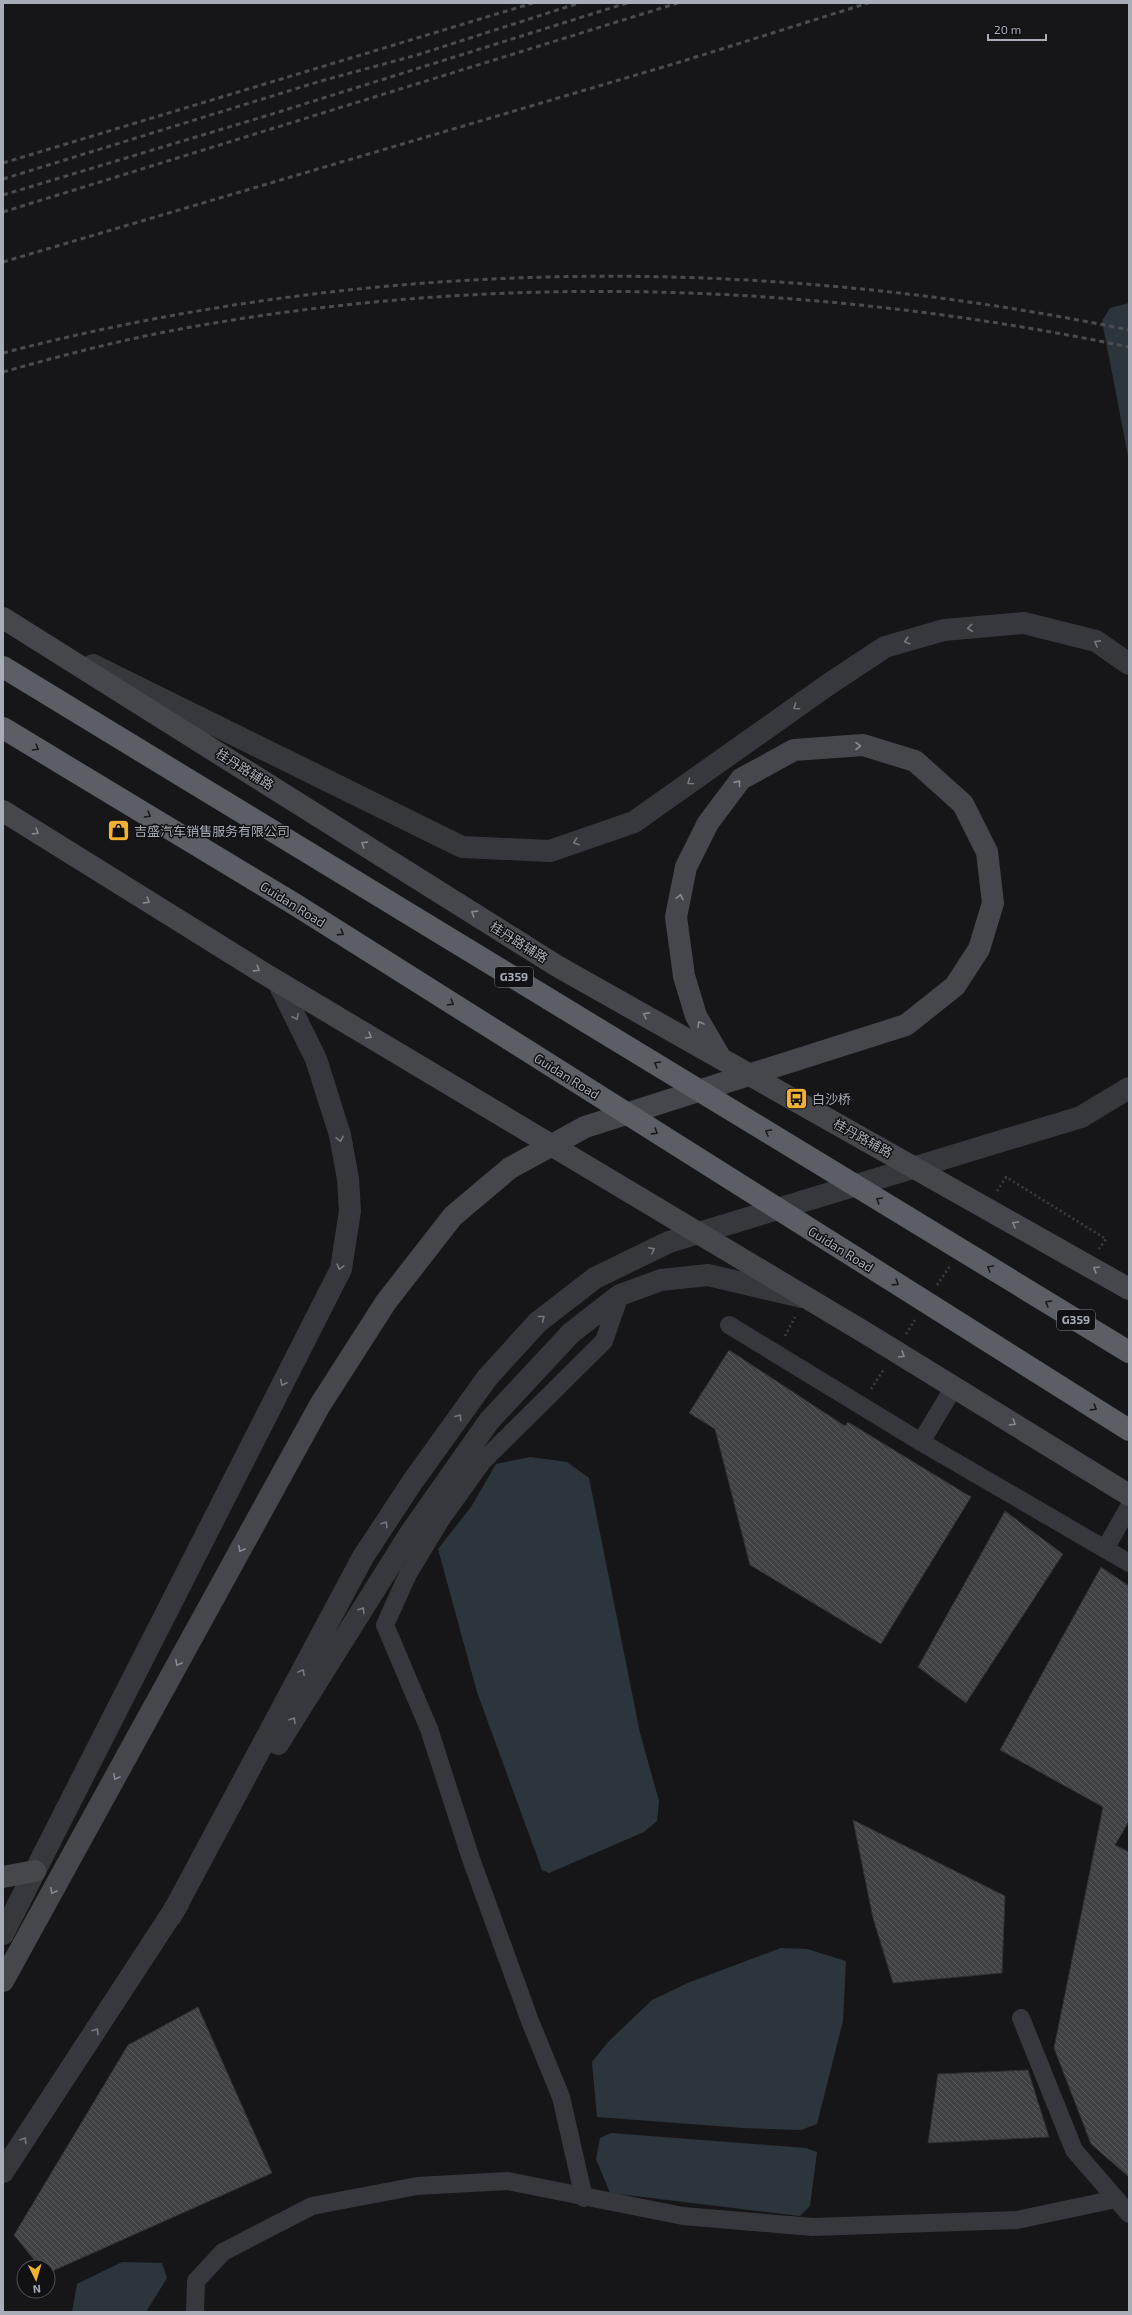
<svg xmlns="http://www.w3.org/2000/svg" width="1132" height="2315" font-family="'Exo 2','Noto Sans SC',sans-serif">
<defs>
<pattern id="building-back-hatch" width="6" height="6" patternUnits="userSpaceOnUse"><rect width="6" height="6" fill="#404145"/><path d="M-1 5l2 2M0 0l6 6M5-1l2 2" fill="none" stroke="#595a5e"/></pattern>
</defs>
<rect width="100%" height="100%" fill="#161618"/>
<g fill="#2c353c">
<path d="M 1129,303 L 1129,461 L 1102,321 L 1110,308 Z"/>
<path d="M 530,1457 L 567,1462 L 589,1478 L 640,1733 L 659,1801 L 657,1821 L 644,1832 L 549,1873 L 542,1870 L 477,1692 L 438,1549 L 471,1507 L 496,1464 Z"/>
<path d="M 781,1948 L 807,1949 L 846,1961 L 843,2021 L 817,2124 L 801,2130 L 743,2128 L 597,2117 L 592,2062 L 608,2042 L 652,2000 L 690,1982 Z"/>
<path d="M 611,2133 L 806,2148 L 817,2152 L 810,2206 L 800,2216 L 610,2193 L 596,2159 L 600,2138 Z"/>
<path d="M 122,2262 L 162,2263 L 167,2278 L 146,2312 L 72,2312 L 77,2284 Z"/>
</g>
<g fill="url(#building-back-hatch)" stroke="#303034">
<path d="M 729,1350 L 845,1426 L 848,1422 L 971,1497 L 881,1644 L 750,1565 L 715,1429 L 689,1413 Z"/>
<path d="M 1005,1511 L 1063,1554 L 966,1703 L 918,1667 Z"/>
<path d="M 1101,1567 L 1129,1586 L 1129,1821 L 1115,1845 L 1129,1852 L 1129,2177 L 1091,2144 L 1054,2048 L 1103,1807 L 1000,1750 Z"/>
<path d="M 853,1820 L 1005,1896 L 1002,1973 L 893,1983 L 873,1918 Z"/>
<path d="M 198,2007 L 272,2173 L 48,2273 L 48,2267 L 40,2267 L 14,2235 L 128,2045 Z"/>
<path d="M 1028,2070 L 1049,2137 L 928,2143 L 938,2074 Z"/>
</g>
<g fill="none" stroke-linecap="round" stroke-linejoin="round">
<g stroke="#3d3f44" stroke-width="2.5" stroke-dasharray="2 3" stroke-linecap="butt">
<path d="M 997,1191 L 1006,1177 L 1106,1239 L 1099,1249"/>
<path d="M 937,1285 L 950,1266"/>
<path d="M 906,1334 L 915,1320"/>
<path d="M 785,1336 L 795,1317"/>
<path d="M 871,1389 L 884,1369"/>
</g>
<g stroke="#37383d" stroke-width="18">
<path d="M 729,1325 L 921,1442 L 1129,1563"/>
<path d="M 921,1442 L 954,1387"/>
<path d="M 1105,1549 L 1129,1507"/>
<path d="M 1021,2018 L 1074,2150 L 1129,2214"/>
<path d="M 584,2198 L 561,2097 L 530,2021 L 471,1859 L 429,1729 L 385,1625 L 408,1574 L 442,1518 L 483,1461 L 604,1341 L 620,1295"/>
<path d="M 195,2312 L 196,2281 L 223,2252 L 312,2206 L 417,2186 L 508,2181 L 683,2216 L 813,2227 L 1017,2220 L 1116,2199"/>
</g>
<g stroke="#37383d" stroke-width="22">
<path d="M 93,665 L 462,847 L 550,851 L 634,822 L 829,684 L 885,647 L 944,630 L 1024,623 L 1096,641 L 1129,664"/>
<path d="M 278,1744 L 409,1535 L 489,1421 L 571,1333 L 620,1295 L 661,1280 L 708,1275 L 802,1297"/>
<path d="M 171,1916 L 363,1557 L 413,1481 L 487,1378 L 538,1322 L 595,1278 L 669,1242 L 1081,1117 L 1129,1088"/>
<path d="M 3,1934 L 341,1269 L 350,1211 L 348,1179 L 340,1135 L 316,1059 L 278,982"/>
<path d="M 3,2172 L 178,1904"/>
</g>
<g stroke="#45474d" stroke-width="22">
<path d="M 3,618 L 557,966 L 1129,1289"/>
<path d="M 3,811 L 260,971 L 869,1335 L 1129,1495"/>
<path d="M 3,1877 L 35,1871"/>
<path d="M 3,1981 L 320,1405 L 386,1302 L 453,1216 L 510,1168 L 585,1127 L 906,1025 L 955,986 L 979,949 L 993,903 L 987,852 L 963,804 L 915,761 L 863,745 L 794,750 L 741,779 L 708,823 L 686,867 L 676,917 L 684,976 L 696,1016 L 720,1057"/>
</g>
<g stroke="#5b5e65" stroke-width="22">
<path d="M 3,667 L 1129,1352"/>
<path d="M 3,728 L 296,905 L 1129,1430"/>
</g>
<g stroke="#4a4c52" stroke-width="3" stroke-dasharray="5 4" stroke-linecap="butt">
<path d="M 3,163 L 533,3"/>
<path d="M 3,179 L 321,81 L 417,55 L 579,3"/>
<path d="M 3,195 L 269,115 L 627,3"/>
<path d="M 3,212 L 678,3"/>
<path d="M 3,262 L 680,62 L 868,3"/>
<path d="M 3,353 C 371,257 757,253 1129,330"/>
<path d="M 3,372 C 60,356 117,341 175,330 C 490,271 816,282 1129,347"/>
</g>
</g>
<defs><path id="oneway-chevron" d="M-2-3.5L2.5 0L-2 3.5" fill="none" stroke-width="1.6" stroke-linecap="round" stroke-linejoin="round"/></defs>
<g stroke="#757881">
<use href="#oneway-chevron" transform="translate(970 628) rotate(175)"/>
<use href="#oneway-chevron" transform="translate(907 641) rotate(164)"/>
<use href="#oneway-chevron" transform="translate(1097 643) rotate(-152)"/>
<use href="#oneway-chevron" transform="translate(796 707) rotate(145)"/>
<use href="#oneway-chevron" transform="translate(690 782) rotate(145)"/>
<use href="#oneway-chevron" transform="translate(576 842) rotate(161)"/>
<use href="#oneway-chevron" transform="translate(296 1017) rotate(64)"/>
<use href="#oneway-chevron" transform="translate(340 1139) rotate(78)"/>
<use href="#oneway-chevron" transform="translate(652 1250) rotate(-26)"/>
<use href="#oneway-chevron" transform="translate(340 1267) rotate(105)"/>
<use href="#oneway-chevron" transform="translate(542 1318) rotate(-38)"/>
<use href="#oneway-chevron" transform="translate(283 1383) rotate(117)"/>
<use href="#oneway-chevron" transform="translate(459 1417) rotate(-54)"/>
<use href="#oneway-chevron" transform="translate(385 1524) rotate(-57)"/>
<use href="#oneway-chevron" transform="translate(362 1610) rotate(-58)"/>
<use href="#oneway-chevron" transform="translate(302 1672) rotate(-62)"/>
<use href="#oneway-chevron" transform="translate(293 1720) rotate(-58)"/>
<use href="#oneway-chevron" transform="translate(96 2031) rotate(-57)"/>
<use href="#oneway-chevron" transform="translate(24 2140) rotate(-57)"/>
</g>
<g stroke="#858993">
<use href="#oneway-chevron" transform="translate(858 746)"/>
<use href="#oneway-chevron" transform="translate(738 783) rotate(-51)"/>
<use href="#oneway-chevron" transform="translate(36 832) rotate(32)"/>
<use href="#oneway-chevron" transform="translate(364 844) rotate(-148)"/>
<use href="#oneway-chevron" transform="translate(680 897) rotate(-79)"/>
<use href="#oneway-chevron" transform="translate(147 901) rotate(32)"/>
<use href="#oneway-chevron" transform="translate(474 913) rotate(-148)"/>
<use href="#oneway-chevron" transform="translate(257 969) rotate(32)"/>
<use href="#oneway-chevron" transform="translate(646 1015) rotate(-151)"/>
<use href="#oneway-chevron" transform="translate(700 1024) rotate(-120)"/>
<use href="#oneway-chevron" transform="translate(369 1036) rotate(31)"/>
<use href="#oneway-chevron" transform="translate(1015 1224) rotate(-151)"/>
<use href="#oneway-chevron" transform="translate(1096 1269) rotate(-149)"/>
<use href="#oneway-chevron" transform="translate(902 1355) rotate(31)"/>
<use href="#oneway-chevron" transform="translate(1013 1423) rotate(32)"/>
<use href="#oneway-chevron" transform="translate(241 1549) rotate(119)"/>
<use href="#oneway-chevron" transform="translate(178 1663) rotate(119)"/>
<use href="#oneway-chevron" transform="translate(116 1777) rotate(119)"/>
<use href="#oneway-chevron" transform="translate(53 1891) rotate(119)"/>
</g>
<g stroke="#18191b">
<use href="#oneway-chevron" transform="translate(36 748) rotate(31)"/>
<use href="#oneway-chevron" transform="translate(148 815) rotate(31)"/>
<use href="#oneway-chevron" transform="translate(341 933) rotate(32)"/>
<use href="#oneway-chevron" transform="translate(451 1003) rotate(32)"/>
<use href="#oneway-chevron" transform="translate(657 1064) rotate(-149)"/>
<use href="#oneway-chevron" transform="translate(655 1132) rotate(32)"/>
<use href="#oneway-chevron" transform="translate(768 1132) rotate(-149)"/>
<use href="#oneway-chevron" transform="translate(879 1200) rotate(-149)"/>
<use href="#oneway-chevron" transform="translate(990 1268) rotate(-149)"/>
<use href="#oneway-chevron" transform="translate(896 1283) rotate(32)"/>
<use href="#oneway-chevron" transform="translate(1048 1303) rotate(-149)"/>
<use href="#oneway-chevron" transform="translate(1094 1408) rotate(32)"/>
</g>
<defs>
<symbol id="shop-square" viewBox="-11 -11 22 22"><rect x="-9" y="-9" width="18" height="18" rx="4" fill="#f2b134" stroke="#111113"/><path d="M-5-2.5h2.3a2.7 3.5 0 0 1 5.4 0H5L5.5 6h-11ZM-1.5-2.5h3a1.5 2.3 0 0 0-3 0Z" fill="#111"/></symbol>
<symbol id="bus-square" viewBox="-11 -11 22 22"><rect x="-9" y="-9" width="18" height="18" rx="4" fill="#f2b134" stroke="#111113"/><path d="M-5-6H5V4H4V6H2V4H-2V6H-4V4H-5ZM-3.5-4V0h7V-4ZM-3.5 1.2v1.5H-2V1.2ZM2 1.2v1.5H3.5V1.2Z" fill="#111"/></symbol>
</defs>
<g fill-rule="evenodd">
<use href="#shop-square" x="106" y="818" width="25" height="25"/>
<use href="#bus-square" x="784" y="1086" width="25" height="25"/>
</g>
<g text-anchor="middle" stroke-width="3" stroke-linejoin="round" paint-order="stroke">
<g fill="#111113" stroke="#7b7e86" stroke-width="1">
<rect x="495" y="967" width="38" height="20" rx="3"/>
<rect x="1057" y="1310" width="38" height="20" rx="3"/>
</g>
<g font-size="12" font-weight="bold" fill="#a8adb8">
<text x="514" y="981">G359</text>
<text x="1076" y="1324">G359</text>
</g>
<g font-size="13" fill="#a8adb8" stroke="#111113">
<text transform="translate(245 769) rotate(32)" y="5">桂丹路辅路</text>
<text transform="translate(293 904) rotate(32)" y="5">Guidan Road</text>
<text transform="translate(519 942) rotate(32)" y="5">桂丹路辅路</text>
<text transform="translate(567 1076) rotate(32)" y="5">Guidan Road</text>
<text transform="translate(863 1138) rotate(29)" y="5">桂丹路辅路</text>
<text transform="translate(841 1249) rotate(32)" y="5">Guidan Road</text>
</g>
<g font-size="13" fill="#a8adb8" stroke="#111113" text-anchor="start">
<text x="134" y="836">吉盛汽车销售服务有限公司</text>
<text x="812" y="1104">白沙桥</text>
</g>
</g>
<rect width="1132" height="2315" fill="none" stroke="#a8adb8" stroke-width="8"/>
<g transform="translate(36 2279) rotate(175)"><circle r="19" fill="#111113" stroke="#4d4f55"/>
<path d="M0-3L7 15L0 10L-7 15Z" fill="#f2b134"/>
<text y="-6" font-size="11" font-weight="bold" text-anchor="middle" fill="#a8adb8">N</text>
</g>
<path d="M988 34v6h58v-6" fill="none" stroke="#a8adb8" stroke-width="2"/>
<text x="994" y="34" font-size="12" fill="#a8adb8" stroke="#111113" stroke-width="3" paint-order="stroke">20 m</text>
</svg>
